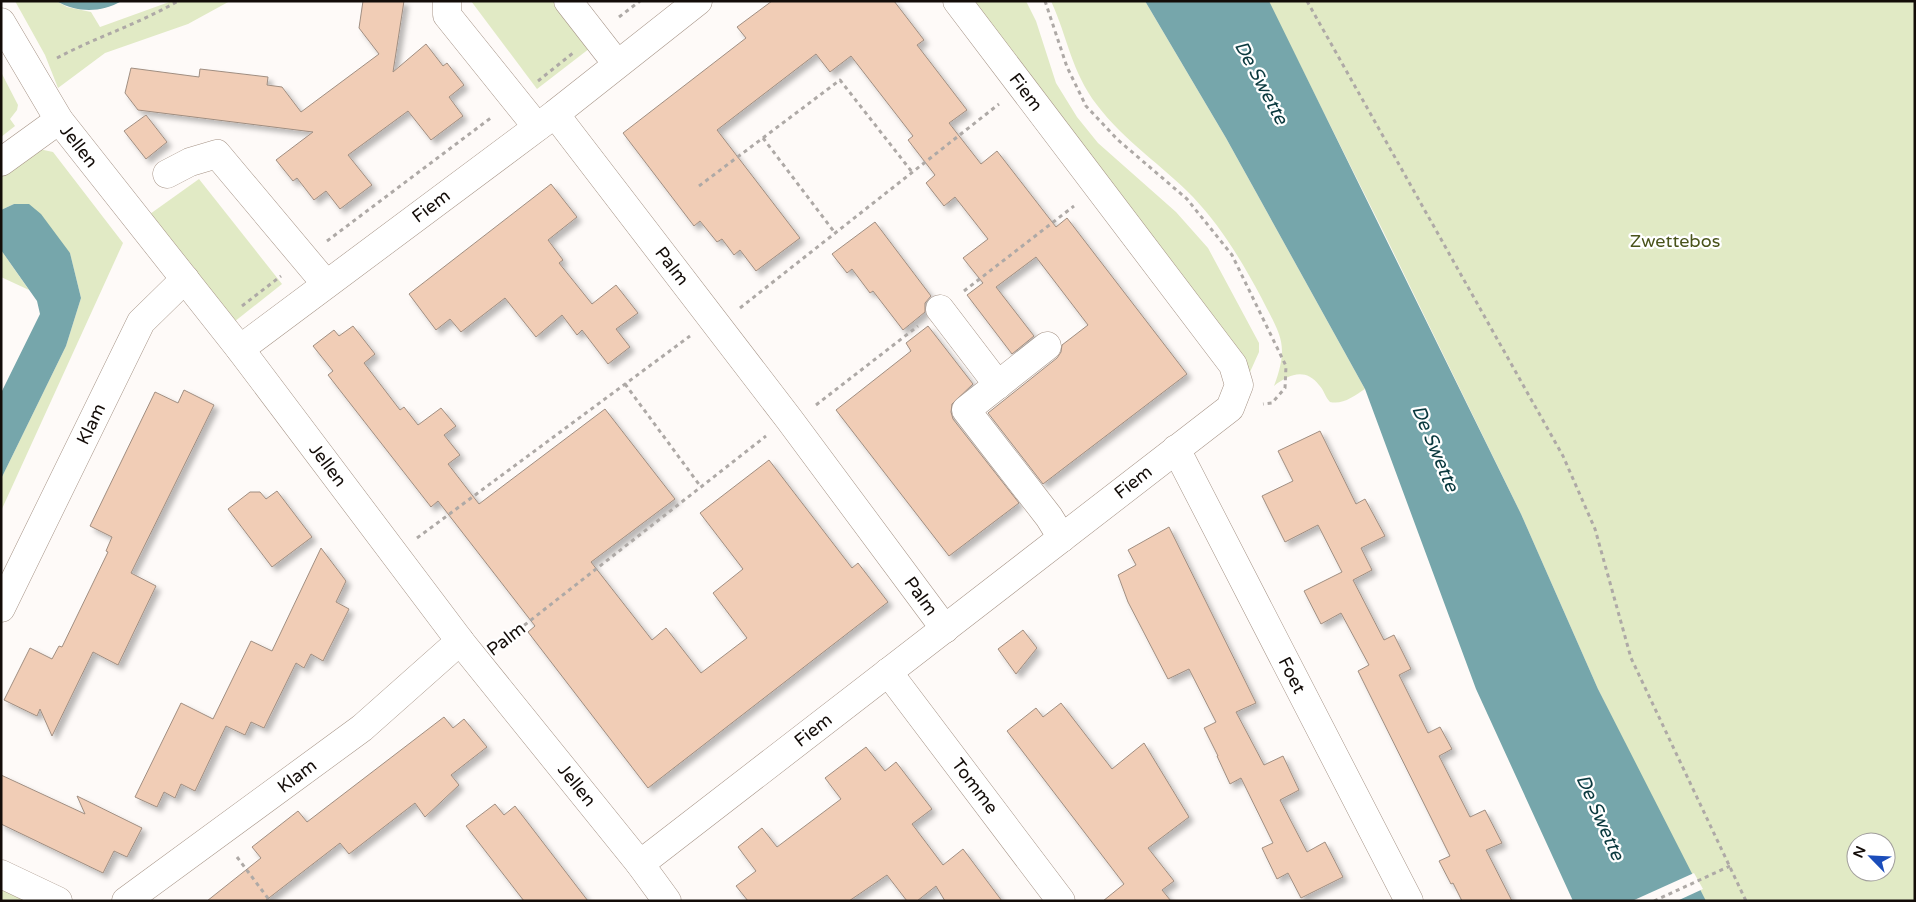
<svg xmlns="http://www.w3.org/2000/svg" width="1916" height="902" font-family="'Varela Round',sans-serif">
<defs>
<filter id="shadow"><feDropShadow dx="4.5" dy="4.5" stdDeviation="2.5" flood-color="#0004"/></filter>
</defs>
<rect width="100%" height="100%" fill="#fefaf8"/>
<g fill="#e1eac5" fill-rule="evenodd">
<path d="M 15,1 L 56,1 L 67,7 L 91,12 L 100,27 L 172,1 L 230,1 L 188,24 L 105,53 L 58,88 L 45,55 Z"/>
<path d="M 471,1 L 561,1 L 594,45 L 537,89 Z"/>
<path d="M 970,1 L 1026,1 L 1036,21 L 1056,83 L 1077,117 L 1098,143 L 1176,212 L 1208,248 L 1259,343 L 1259,352 L 1250,372 Z"/>
<path d="M 1051,1 L 1145,1 L 1226,138 L 1365,389 C 1354,396 1343,405 1330,402 C 1325,397 1324,390 1319,385 C 1305,367 1288,375 1274,386 C 1290,343 1280,335 1261,297 C 1241,260 1222,228 1193,197 C 1162,165 1124,141 1097,105 C 1071,71 1068,38 1051,1 Z"/>
<path d="M 1268,1 L 1915,1 L 1915,901 L 1703,901 L 1598,689 L 1521,514 L 1383,231 ZM 1856,842 L 1886,842 L 1886,872 L 1856,872 Z"/>
<path d="M 1,72 L 18,105 L 17,110 L 10,119 L 15,126 L 1,137 Z"/>
<path d="M 39,149 L 53,152 L 123,243 L 1,511 L 1,479 L 66,346 L 81,298 L 70,253 L 14,204 L 1,210 L 1,172 Z"/>
<path d="M 199,179 L 282,284 L 234,322 L 150,214 Z"/>
<path d="M 1,250 L 29,290 L 1,277 Z"/>
<path d="M 1,880 L 44,901 L 1,901 Z"/>
</g>
<g fill="#76a6ab">
<path d="M 56,1 L 122,1 C 100,13 78,13 56,1 Z"/>
<path d="M 1145,1 L 1269,1 L 1521,514 L 1598,689 L 1706,901 L 1573,901 L 1476,689 L 1365,389 L 1226,138 Z"/>
<path d="M 14,204 L 29,204 L 41,214 L 70,253 L 81,298 L 66,346 L 1,479 L 1,393 L 40,314 L 37,301 L 1,250 L 1,210 Z"/>
</g>
<path fill="#fefaf8" d="M 1694,873 L 1703,889 L 1677,901 L 1632,901 Z"/>
<g fill="#f1cdb6" stroke="#a08e81" filter="url(#shadow)">
<path d="M 363,1 L 404,1 L 393,72 L 426,44 L 443,66 L 447,63 L 464,85 L 449,97 L 463,116 L 431,140 L 408,111 L 348,155 L 372,185 L 340,209 L 326,191 L 314,200 L 297,178 L 293,181 L 276,160 L 313,132 L 138,110 L 125,93 L 131,68 L 199,77 L 200,69 L 268,77 L 267,85 L 282,87 L 301,112 L 379,54 L 359,28 Z"/>
<path d="M 772,1 L 894,1 L 924,40 L 917,45 L 967,110 L 949,123 L 981,164 L 997,151 L 1056,227 L 1067,218 L 1187,374 L 1043,484 L 988,413 L 1057,358 L 1061,352 L 1062,345 L 1088,325 L 1036,257 L 996,287 L 1034,336 L 1012,354 L 967,295 L 983,283 L 963,258 L 988,239 L 955,197 L 944,206 L 926,183 L 935,175 L 908,140 L 913,136 L 851,56 L 830,72 L 816,54 L 717,130 L 800,238 L 756,271 L 740,250 L 734,255 L 722,239 L 717,242 L 700,221 L 694,226 L 623,133 L 746,38 L 737,27 Z"/>
<path d="M 146,115 L 167,142 L 146,159 L 124,131 Z"/>
<path d="M 551,184 L 577,217 L 548,240 L 563,260 L 559,263 L 592,304 L 616,285 L 638,313 L 616,329 L 630,347 L 608,364 L 582,330 L 577,335 L 562,315 L 536,337 L 505,298 L 461,332 L 450,319 L 436,330 L 409,294 Z"/>
<path d="M 875,222 L 931,296 L 925,303 L 925,312 L 903,330 L 873,291 L 870,293 L 852,269 L 847,273 L 832,254 Z"/>
<path d="M 353,326 L 375,354 L 364,363 L 400,410 L 404,407 L 418,425 L 441,408 L 456,426 L 444,435 L 460,455 L 448,464 L 479,504 L 605,409 L 675,499 L 591,562 L 652,640 L 666,628 L 701,673 L 747,638 L 713,593 L 743,569 L 700,513 L 769,460 L 852,568 L 858,563 L 888,602 L 648,788 L 528,632 L 535,626 L 438,501 L 431,507 L 328,375 L 333,371 L 313,346 L 334,330 L 339,336 Z"/>
<path d="M 928,326 L 973,384 L 952,404 L 951,412 L 953,419 L 1019,503 L 949,556 L 836,410 L 911,351 L 906,343 Z"/>
<path d="M 184,390 L 214,405 L 131,573 L 156,586 L 118,665 L 93,652 L 52,736 L 40,709 L 37,716 L 4,700 L 30,648 L 52,659 L 59,646 L 62,647 L 108,552 L 106,551 L 112,537 L 90,526 L 155,392 L 178,403 Z"/>
<path d="M 1320,431 L 1356,504 L 1365,499 L 1385,536 L 1361,548 L 1372,570 L 1353,580 L 1384,640 L 1394,635 L 1411,669 L 1399,675 L 1428,733 L 1440,727 L 1452,749 L 1439,756 L 1470,817 L 1485,810 L 1502,843 L 1486,850 L 1512,901 L 1462,901 L 1453,883 L 1451,884 L 1439,861 L 1450,856 L 1358,671 L 1369,665 L 1341,613 L 1321,624 L 1304,591 L 1342,572 L 1318,525 L 1285,542 L 1262,496 L 1293,481 L 1278,451 Z"/>
<path d="M 277,491 L 312,537 L 272,567 L 228,509 L 250,492 L 260,492 L 266,499 Z"/>
<path d="M 1169,527 L 1256,703 L 1236,712 L 1264,765 L 1283,756 L 1299,790 L 1280,800 L 1307,852 L 1325,842 L 1343,877 L 1301,898 L 1288,873 L 1277,879 L 1262,848 L 1273,843 L 1241,778 L 1230,784 L 1217,756 L 1218,756 L 1204,728 L 1216,722 L 1189,669 L 1168,679 L 1128,602 L 1118,575 L 1136,565 L 1128,550 Z"/>
<path d="M 321,548 L 346,581 L 336,602 L 349,609 L 323,661 L 311,654 L 304,668 L 296,663 L 264,728 L 251,722 L 245,735 L 226,726 L 195,791 L 181,784 L 175,798 L 164,792 L 157,807 L 135,797 L 181,703 L 213,719 L 251,641 L 272,651 Z"/>
<path d="M 1023,630 L 1037,648 L 1016,674 L 998,649 Z"/>
<path d="M 1061,703 L 1112,769 L 1144,743 L 1189,817 L 1148,848 L 1174,881 L 1162,890 L 1171,901 L 1103,901 L 1124,884 L 1007,731 L 1036,708 L 1043,717 Z"/>
<path d="M 444,717 L 453,728 L 464,719 L 487,747 L 451,775 L 459,785 L 425,817 L 415,803 L 349,854 L 340,843 L 265,901 L 207,901 L 261,858 L 252,847 L 298,811 L 307,822 Z"/>
<path d="M 866,747 L 885,771 L 896,762 L 932,809 L 912,824 L 943,865 L 963,849 L 1002,901 L 945,901 L 936,886 L 917,901 L 907,901 L 887,875 L 849,901 L 748,901 L 736,886 L 756,871 L 738,847 L 762,828 L 777,847 L 841,799 L 825,778 Z"/>
<path d="M 1,775 L 85,814 L 77,796 L 142,828 L 127,857 L 114,851 L 103,873 L 1,824 Z"/>
<path d="M 495,804 L 504,815 L 515,806 L 588,901 L 524,901 L 466,826 Z"/>
</g>
<g fill="none" stroke-linecap="round" stroke-linejoin="round">
<defs>
<g id="minor">
<path d="M 447,1 L 447,15 L 537,127"/>
<path d="M 568,1 L 617,64"/>
<path d="M 1,22 L 59,120 L 240,349 L 460,641 L 640,864 L 667,901"/>
<path d="M 555,114 L 789,419 L 945,629"/>
<path d="M 1,162 L 59,120"/>
<path d="M 167,174 L 190,162 L 217,154 L 326,284"/>
<path d="M 940,309 L 998,385"/>
<path d="M 1047,346 L 966,410 L 1049,517 L 1062,538"/>
<path d="M 240,349 L 555,114 L 698,1"/>
<path d="M 1176,449 L 1409,901"/>
<path d="M 1,608 L 141,322 L 185,279"/>
<path d="M 888,672 L 1061,901"/>
<path d="M 640,864 L 1230,408 L 1239,385 L 1233,365 L 957,1"/>
<path d="M 1,874 L 58,901"/>
<path d="M 126,901 L 362,728 L 460,641"/>
</g>
</defs>
<use href="#minor" stroke="#a69487" stroke-width="29"/>
<g stroke="#aea9a6" stroke-width="3" stroke-dasharray="4 4" stroke-linecap="butt">
<path d="M 1045,1 L 1067,67 L 1086,106 L 1118,140 L 1187,199 L 1232,255 L 1286,366 L 1285,388 L 1272,403 L 1263,404"/>
<path d="M 1307,1 L 1563,456 L 1595,529 L 1631,658 L 1746,901"/>
<path d="M 619,17 L 640,1"/>
<path d="M 57,58 C 96,37 139,24 178,1"/>
<path d="M 538,81 L 573,53"/>
<path d="M 763,138 L 835,233"/>
<path d="M 699,186 L 840,80 L 912,172"/>
<path d="M 327,241 L 492,117"/>
<path d="M 964,291 L 1074,206"/>
<path d="M 242,306 L 281,276"/>
<path d="M 740,308 L 999,104"/>
<path d="M 625,384 L 701,487"/>
<path d="M 816,405 L 918,326"/>
<path d="M 417,538 L 690,336"/>
<path d="M 499,645 L 766,436"/>
<path d="M 237,857 L 270,901"/>
<path d="M 1654,901 L 1730,866"/>
</g>
<use href="#minor" stroke="#fff" stroke-width="28"/>
</g>
<g text-anchor="middle" stroke-width="4.5" stroke-linejoin="round" paint-order="stroke">
<g font-size="18" fill="#130c08" stroke="#fff">
<text transform="translate(1026 92) rotate(53)" y="6">Fiem</text>
<text transform="translate(79 146) rotate(52)" y="6">Jellen</text>
<text transform="translate(431 206) rotate(-37)" y="6">Fiem</text>
<text transform="translate(672 266) rotate(53)" y="6">Palm</text>
<text transform="translate(91 424) rotate(-64)" y="6">Klam</text>
<text transform="translate(328 465) rotate(53)" y="6">Jellen</text>
<text transform="translate(1133 482) rotate(-38)" y="6">Fiem</text>
<text transform="translate(921 596) rotate(54)" y="6">Palm</text>
<text transform="translate(506 639) rotate(-37)" y="6">Palm</text>
<text transform="translate(1292 675) rotate(63)" y="6">Foet</text>
<text transform="translate(813 730) rotate(-38)" y="6">Fiem</text>
<text transform="translate(297 776) rotate(-37)" y="6">Klam</text>
<text transform="translate(577 785) rotate(51)" y="6">Jellen</text>
<text transform="translate(975 786) rotate(53)" y="6">Tomme</text>
</g>
<g font-size="18" fill="#49531a" stroke="#fff">
<text x="1675" y="247">Zwettebos</text>
</g>
<g font-size="19" font-style="italic" fill="#0a393e" stroke="#fff">
<text transform="translate(1262 82) rotate(62)" y="7">De Swette</text>
<text transform="translate(1436 448) rotate(67)" y="7">De Swette</text>
<text transform="translate(1601 817) rotate(66)" y="7">De Swette</text>
</g>
</g>
<rect width="1916" height="902" fill="none" stroke="#130c08" stroke-width="5"/>
<g transform="translate(1871 857) rotate(294)"><circle r="24" fill="#ffffff" stroke="#a19e9c"/>
<path d="M0-4L9 19L0 12L-9 19Z" fill="#1b4dba"/>
<text y="-8" font-size="14" font-weight="bold" text-anchor="middle" fill="#130c08">N</text>
</g>
</svg>
